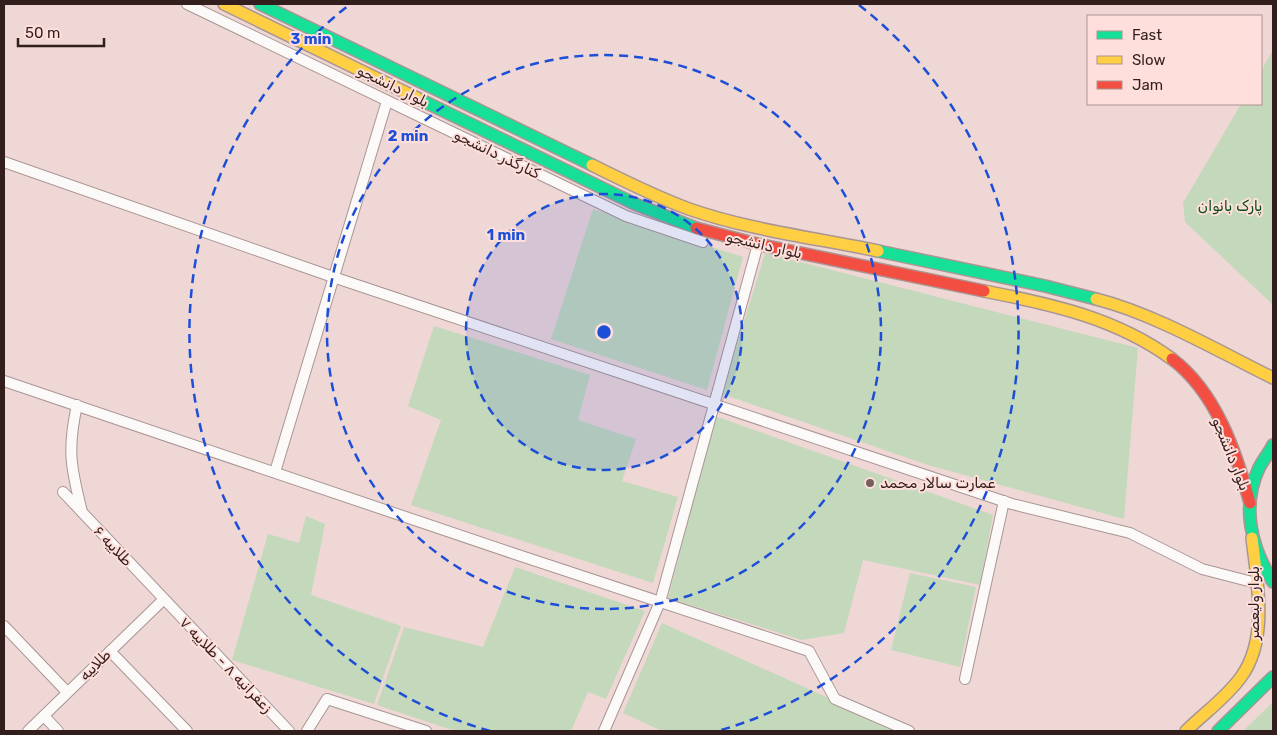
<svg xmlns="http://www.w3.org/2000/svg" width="1277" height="735" font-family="Rubik,'Noto Sans Arabic',sans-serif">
<rect width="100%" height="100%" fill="#eed7d4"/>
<g fill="#c4d9bb">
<path d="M 1273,50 L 1273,305 L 1185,222 L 1183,203 L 1241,104 L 1261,104 L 1261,71 Z"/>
<path d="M 593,209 L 743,257 L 707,390 L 551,339 Z"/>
<path d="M 765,253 L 1138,348 L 1124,519 L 928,465 L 722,394 Z"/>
<path d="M 434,326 L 590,375 L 578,420 L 636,439 L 622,481 L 678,497 L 653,583 L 411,505 L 441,420 L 408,406 Z"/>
<path d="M 715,416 L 993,515 L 980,585 L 863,560 L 844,633 L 802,640 L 668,598 Z"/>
<path d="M 306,516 L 325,524 L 311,595 L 401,626 L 374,704 L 232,660 L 268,534 L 299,543 Z"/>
<path d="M 515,567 L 645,611 L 606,699 L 588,692 L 571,731 L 455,731 L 377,705 L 404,627 L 483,647 Z"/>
<path d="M 910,573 L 976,587 L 960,667 L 891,650 Z"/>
<path d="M 662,623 L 902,731 L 662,731 L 623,713 Z"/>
<path d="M 1273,702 L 1273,731 L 1243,731 Z"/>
</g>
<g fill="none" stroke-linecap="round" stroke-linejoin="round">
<defs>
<g id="street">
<path d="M 187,4 L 626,216 L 703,242"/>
<path d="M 4,162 L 333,277 L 1012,504 L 1130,533 L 1202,569 L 1256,583"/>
<path d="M 4,381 L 512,553 L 809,651 L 835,699 L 909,731"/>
<path d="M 77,405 C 67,450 71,468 82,512"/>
<path d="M 275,472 L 387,101"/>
<path d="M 63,492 L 289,731"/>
<path d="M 4,626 L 67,692"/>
<path d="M 110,651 L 187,731"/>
<path d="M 965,679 L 1004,501"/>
<path d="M 44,716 L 58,731"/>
<path d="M 28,731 L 163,600"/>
<path d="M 307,731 L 327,699 L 426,731"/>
<path d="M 604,731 L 660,602 L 758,244"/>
</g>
<g id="fast">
<path d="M 260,4 L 592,165"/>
<path d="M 417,98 L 635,204 L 696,228"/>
<path d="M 878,251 L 1045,286 L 1096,299"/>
<path d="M 1273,445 C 1269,453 1263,460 1259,468 C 1241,506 1251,548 1273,582"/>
<path d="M 1218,731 L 1273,677"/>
</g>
<g id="slow">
<path d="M 224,4 L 417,98"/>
<path d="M 592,165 C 624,181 656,197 689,209 C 749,230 816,238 878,251"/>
<path d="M 984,291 C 1051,304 1116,318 1172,359"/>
<path d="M 1096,299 C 1155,314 1218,351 1273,378"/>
<path d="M 1186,731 C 1204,713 1226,698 1241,677 C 1269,639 1257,581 1252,538"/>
</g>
<g id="jam">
<path d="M 696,228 L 757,244 L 984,291"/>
<path d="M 1172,359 C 1216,392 1236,452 1250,503"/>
</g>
</defs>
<use href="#street" stroke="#a99694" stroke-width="12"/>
<use href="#fast" stroke="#a99694" stroke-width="14"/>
<use href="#slow" stroke="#a99694" stroke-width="14"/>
<use href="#jam" stroke="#a99694" stroke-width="14"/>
<use href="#street" stroke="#fcf9f9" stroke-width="10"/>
<use href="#fast" stroke="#16e098" stroke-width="11"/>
<use href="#slow" stroke="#ffcf43" stroke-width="11"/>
<use href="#jam" stroke="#f24e42" stroke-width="11"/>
</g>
<circle cx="604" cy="332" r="138" fill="#1d4ed8" fill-opacity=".12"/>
<g fill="none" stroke="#1d4ed8" stroke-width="2.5" stroke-dasharray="9 6">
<circle cx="604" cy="332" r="138"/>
<circle cx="604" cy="332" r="277"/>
<path d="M490 731A415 415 0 0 1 349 5M859 5A415 415 0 0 1 718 731"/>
</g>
<circle fill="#745f5d" stroke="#ffdfdb" stroke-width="2" cx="870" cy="483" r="5"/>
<g text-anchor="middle" stroke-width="4" stroke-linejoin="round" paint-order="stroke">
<g font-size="15" fill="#321f1d" stroke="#ffdfdb">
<text transform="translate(393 86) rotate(26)" y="5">بلوار دانشجو</text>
<text transform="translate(497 154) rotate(26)" y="5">کنارگذر دانشجو</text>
<text transform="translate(764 245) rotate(13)" y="5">بلوار دانشجو</text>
<text transform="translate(1231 454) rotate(68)" y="5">بلوار دانشجو</text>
<text transform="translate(113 546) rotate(47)" y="5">طلاییه ۶</text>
<text transform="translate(1254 603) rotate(-90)" y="5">بلوار ولیعصر</text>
<text transform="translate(95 665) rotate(-45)" y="5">طلاییه</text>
<text transform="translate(226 665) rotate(46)" y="5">زعفرانیه ۸ - طلاییه ۷</text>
</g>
<g font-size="15" fill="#084c18" stroke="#ffdfdb">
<text x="1230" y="211">پارک بانوان</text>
</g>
<g font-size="15" fill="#321f1d" stroke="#ffdfdb" text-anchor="start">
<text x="880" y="488">عمارت سالار محمد</text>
</g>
</g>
<circle cx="604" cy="332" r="8" fill="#1d4ed8" stroke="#ffdfdb" stroke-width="2.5"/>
<g font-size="15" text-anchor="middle" font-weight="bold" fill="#1d4ed8" stroke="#ffdfdb" stroke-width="4" stroke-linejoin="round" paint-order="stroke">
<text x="311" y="44">3 min</text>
<text x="408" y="141">2 min</text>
<text x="506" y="240">1 min</text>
</g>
<rect width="1277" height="735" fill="none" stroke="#321f1d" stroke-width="10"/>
<rect x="1087" y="15" width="175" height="90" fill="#ffdfdb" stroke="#ad928f"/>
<rect x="1097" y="31" width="25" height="8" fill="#16e098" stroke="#ad928f"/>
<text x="1132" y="40" font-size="15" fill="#321f1d">Fast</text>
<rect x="1097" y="56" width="25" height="8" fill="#ffcf43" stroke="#ad928f"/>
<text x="1132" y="65" font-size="15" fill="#321f1d">Slow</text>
<rect x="1097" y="81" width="25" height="8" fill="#f24e42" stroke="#ad928f"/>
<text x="1132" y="90" font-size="15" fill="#321f1d">Jam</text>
<path d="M18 38v8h86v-8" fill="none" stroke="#321f1d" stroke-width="2.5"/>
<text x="25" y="38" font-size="15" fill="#321f1d" stroke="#ffdfdb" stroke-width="4" paint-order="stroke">50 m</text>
</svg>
